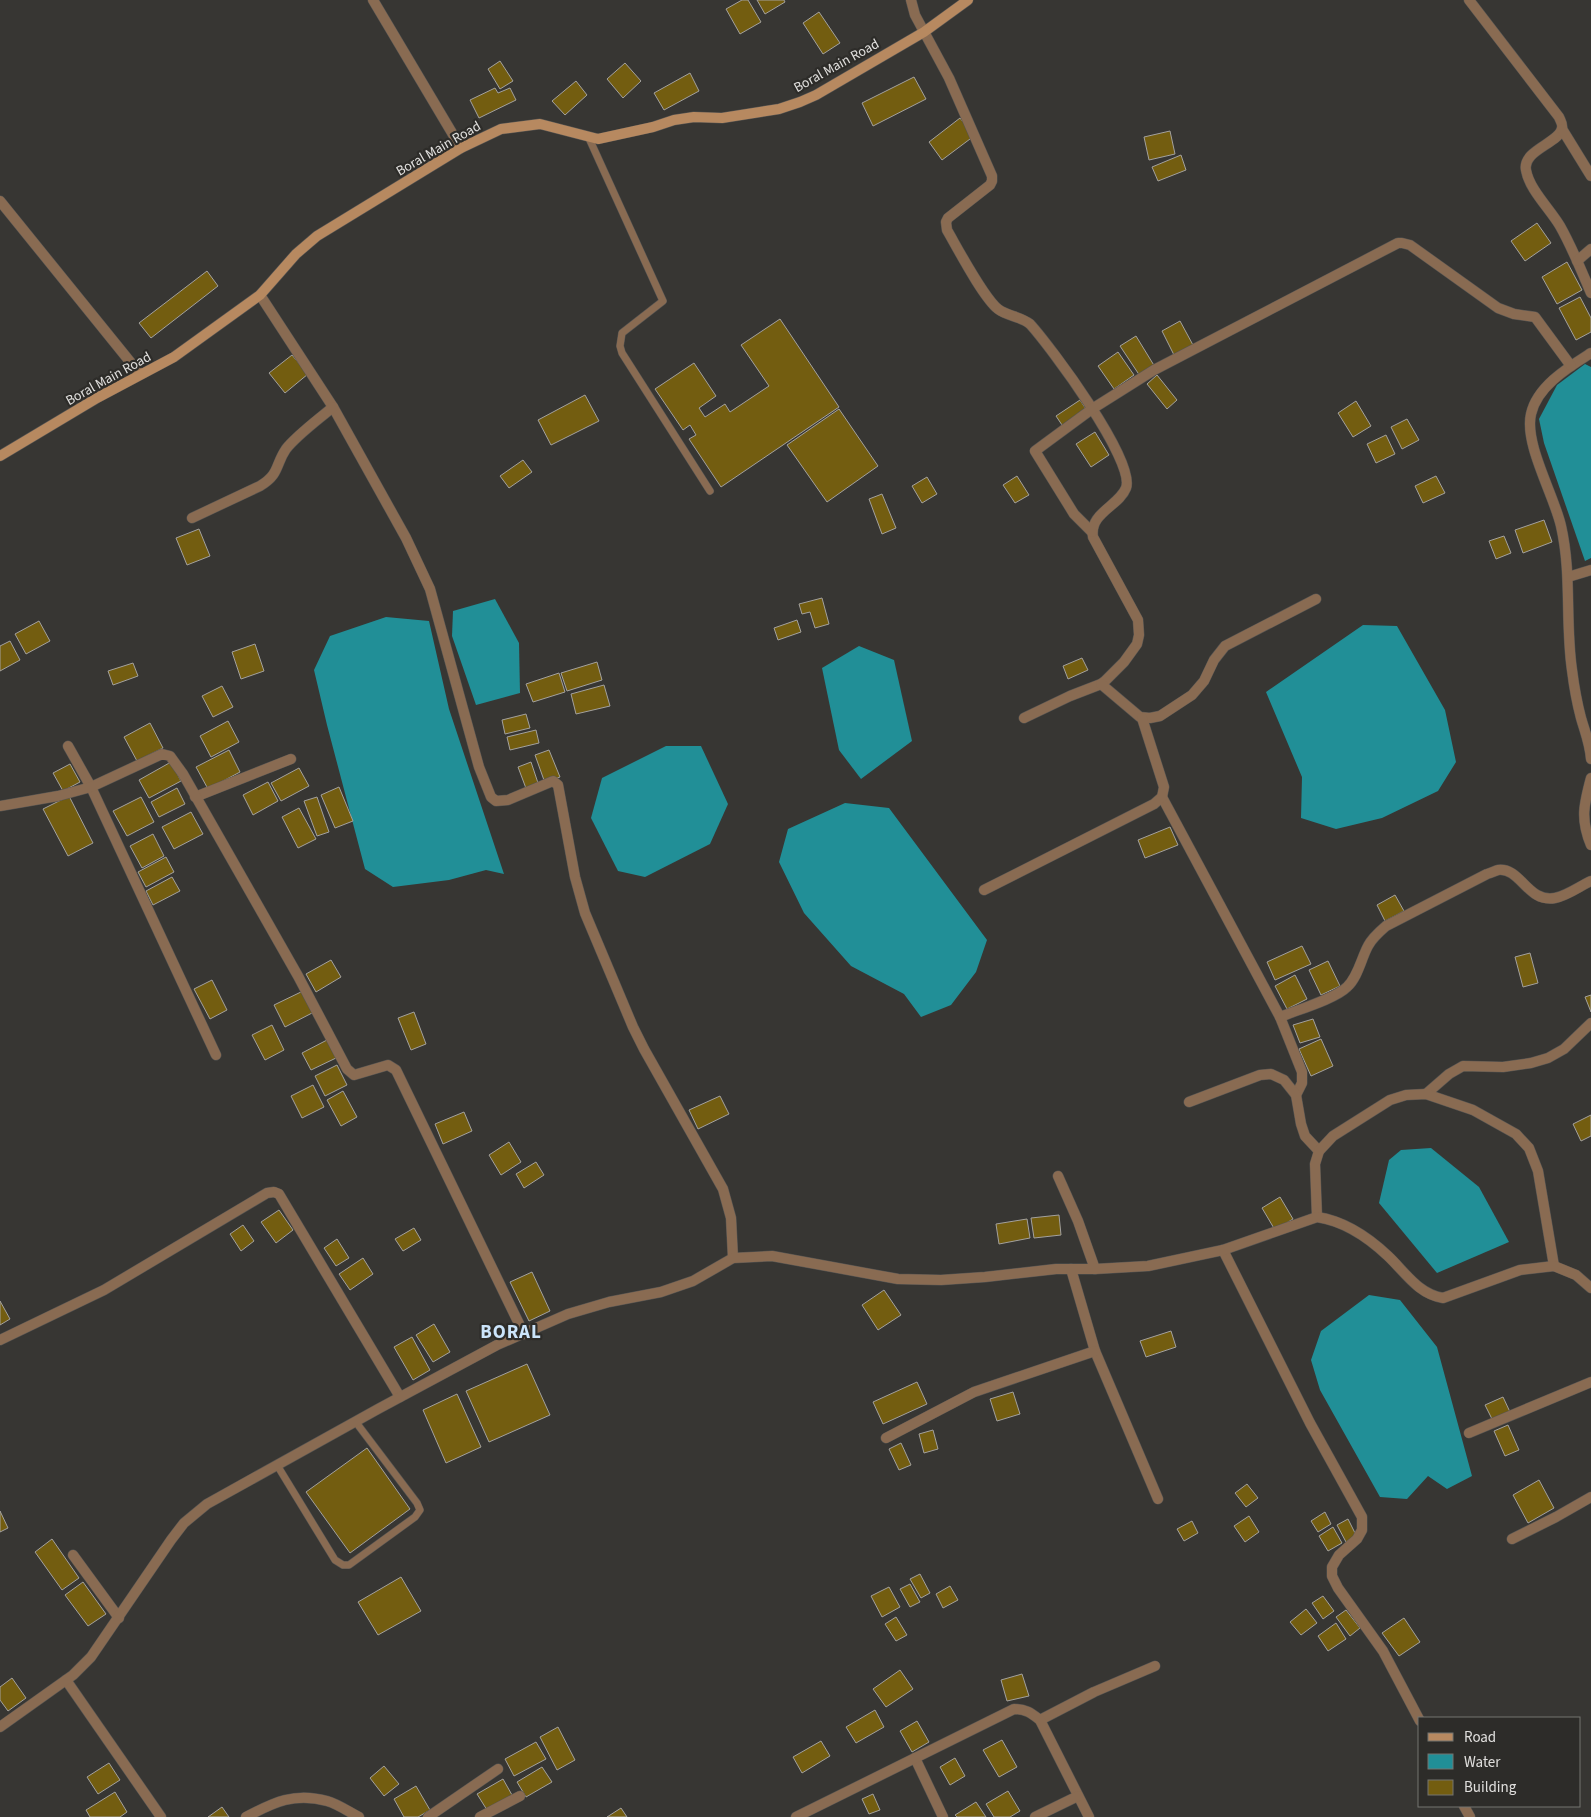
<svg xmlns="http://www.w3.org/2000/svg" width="1591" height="1817" font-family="'Source Sans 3',sans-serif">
<rect width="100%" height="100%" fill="#373633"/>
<g fill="#218f97">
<path d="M 1585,364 L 1591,367 L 1591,558 L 1585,561 L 1544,443 L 1539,419 L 1557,385 Z"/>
<path d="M 495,599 L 519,643 L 520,693 L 476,705 L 452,636 L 453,611 Z"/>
<path d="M 386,617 L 429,621 L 449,709 L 504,874 L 486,870 L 449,880 L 393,887 L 365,869 L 327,725 L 314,670 L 330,636 Z"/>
<path d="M 1363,625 L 1397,626 L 1445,710 L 1456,762 L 1438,791 L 1382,818 L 1336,829 L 1301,818 L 1302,777 L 1266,692 Z"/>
<path d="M 859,646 L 894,660 L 912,741 L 861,779 L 839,750 L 822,668 Z"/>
<path d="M 666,746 L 701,746 L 728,804 L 710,844 L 645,877 L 618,871 L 591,818 L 602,778 Z"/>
<path d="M 845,803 L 889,808 L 987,940 L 976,972 L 951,1005 L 921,1017 L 904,994 L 851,966 L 804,913 L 779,862 L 788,829 Z"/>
<path d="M 1431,1148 L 1479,1187 L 1509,1242 L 1437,1273 L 1379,1203 L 1389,1160 L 1401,1150 Z"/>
<path d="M 1369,1295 L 1400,1300 L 1437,1347 L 1472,1476 L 1447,1489 L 1428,1476 L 1407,1499 L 1380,1497 L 1320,1390 L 1311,1360 L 1321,1331 Z"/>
</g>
<g fill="#735d10" stroke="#a3a19e">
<path d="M 742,0 L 748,0 L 761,22 L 740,34 L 726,9 Z"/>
<path d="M 757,0 L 784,0 L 785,2 L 765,14 Z"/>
<path d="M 819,12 L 840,43 L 823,54 L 803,23 Z"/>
<path d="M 500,61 L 513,81 L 500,89 L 488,69 Z"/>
<path d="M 625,63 L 641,81 L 623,98 L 607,79 Z"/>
<path d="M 690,73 L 699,91 L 664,110 L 654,93 Z"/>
<path d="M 914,77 L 926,99 L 873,126 L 862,103 Z"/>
<path d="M 576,81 L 587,95 L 565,115 L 552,101 Z"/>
<path d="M 495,88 L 498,93 L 510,88 L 516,100 L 479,118 L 470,100 Z"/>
<path d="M 960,118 L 974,136 L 942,160 L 929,142 Z"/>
<path d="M 1170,131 L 1175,154 L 1149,160 L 1144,137 Z"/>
<path d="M 1181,155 L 1186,170 L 1158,181 L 1152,167 Z"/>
<path d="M 1537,223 L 1551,243 L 1525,261 L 1511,241 Z"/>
<path d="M 1567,262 L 1582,290 L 1557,304 L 1542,277 Z"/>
<path d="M 207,271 L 218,286 L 151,338 L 139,323 Z"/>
<path d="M 1580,297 L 1591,318 L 1591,332 L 1576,340 L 1559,308 Z"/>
<path d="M 780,319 L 839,407 L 721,487 L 689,439 L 696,435 L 690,425 L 683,430 L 655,389 L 694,363 L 716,396 L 699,408 L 705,417 L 725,404 L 730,412 L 769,386 L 741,345 Z"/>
<path d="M 1180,321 L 1193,345 L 1174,355 L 1162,331 Z"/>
<path d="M 1136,336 L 1155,367 L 1140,376 L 1120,346 Z"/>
<path d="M 1118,352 L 1134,375 L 1114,389 L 1098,366 Z"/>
<path d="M 292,355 L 308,374 L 285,393 L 269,373 Z"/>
<path d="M 1157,375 L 1177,400 L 1167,409 L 1147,384 Z"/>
<path d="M 585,395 L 599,421 L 551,445 L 538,420 Z"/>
<path d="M 1080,400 L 1088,412 L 1064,428 L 1056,416 Z"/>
<path d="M 1356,401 L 1371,426 L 1353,437 L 1338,413 Z"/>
<path d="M 839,409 L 878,466 L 827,502 L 787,445 Z"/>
<path d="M 1407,419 L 1419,440 L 1402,449 L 1391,427 Z"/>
<path d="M 1095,432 L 1109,455 L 1091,467 L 1076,444 Z"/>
<path d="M 1386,435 L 1395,454 L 1376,463 L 1367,444 Z"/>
<path d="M 523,460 L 532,472 L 509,488 L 500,476 Z"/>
<path d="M 1017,476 L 1029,495 L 1015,503 L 1003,485 Z"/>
<path d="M 1436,476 L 1445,493 L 1423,503 L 1415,486 Z"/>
<path d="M 927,477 L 937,494 L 922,503 L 912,486 Z"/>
<path d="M 882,494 L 896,528 L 882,534 L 869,499 Z"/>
<path d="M 1544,520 L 1552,542 L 1523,553 L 1515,530 Z"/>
<path d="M 199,529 L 210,556 L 187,565 L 176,538 Z"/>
<path d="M 1504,536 L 1511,553 L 1496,559 L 1489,541 Z"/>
<path d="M 822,598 L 829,624 L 815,628 L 810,612 L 802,614 L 799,604 Z"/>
<path d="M 797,620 L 801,632 L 778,640 L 774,628 Z"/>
<path d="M 39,621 L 50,641 L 26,654 L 15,634 Z"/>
<path d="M 10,641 L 20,660 L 0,671 L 0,646 Z"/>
<path d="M 255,644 L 264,671 L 241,679 L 232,652 Z"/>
<path d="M 1082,658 L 1088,670 L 1068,679 L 1063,666 Z"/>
<path d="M 597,662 L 602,680 L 567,691 L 561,673 Z"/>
<path d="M 133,663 L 138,676 L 113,685 L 108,671 Z"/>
<path d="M 559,673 L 565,692 L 533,702 L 526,684 Z"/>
<path d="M 604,685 L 610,706 L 576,714 L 571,694 Z"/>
<path d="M 222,686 L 233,707 L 213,717 L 202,696 Z"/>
<path d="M 526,714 L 530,728 L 505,734 L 502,720 Z"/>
<path d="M 228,721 L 239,742 L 211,757 L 200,736 Z"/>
<path d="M 150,723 L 163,748 L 137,761 L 124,737 Z"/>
<path d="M 536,730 L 539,743 L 510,750 L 507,737 Z"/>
<path d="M 229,750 L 240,772 L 208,789 L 196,767 Z"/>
<path d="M 549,750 L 560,777 L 545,783 L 535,755 Z"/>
<path d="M 171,762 L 181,781 L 149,798 L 139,780 Z"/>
<path d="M 531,762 L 539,786 L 527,791 L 518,767 Z"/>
<path d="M 70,764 L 80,782 L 63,791 L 53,773 Z"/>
<path d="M 299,768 L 309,786 L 281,801 L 271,783 Z"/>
<path d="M 268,782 L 278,801 L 253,815 L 243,795 Z"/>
<path d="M 339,787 L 353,821 L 335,828 L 321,795 Z"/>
<path d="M 177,788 L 185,804 L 159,817 L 151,802 Z"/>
<path d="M 69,796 L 93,843 L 68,856 L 43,809 Z"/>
<path d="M 141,797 L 154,822 L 127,836 L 113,811 Z"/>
<path d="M 317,797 L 329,832 L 317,836 L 304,801 Z"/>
<path d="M 299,808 L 316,839 L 298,848 L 282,817 Z"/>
<path d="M 191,812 L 203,834 L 174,849 L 162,827 Z"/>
<path d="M 1170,827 L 1178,845 L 1145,858 L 1138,840 Z"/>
<path d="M 153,834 L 164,856 L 142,868 L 130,846 Z"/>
<path d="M 166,857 L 174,872 L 146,887 L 138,872 Z"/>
<path d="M 172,877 L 180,891 L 153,905 L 146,891 Z"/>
<path d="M 1395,895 L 1404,911 L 1385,921 L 1377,905 Z"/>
<path d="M 1302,946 L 1311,964 L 1275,980 L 1267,962 Z"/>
<path d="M 1530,953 L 1538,983 L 1523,987 L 1515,957 Z"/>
<path d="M 331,960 L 341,977 L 316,992 L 306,974 Z"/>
<path d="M 1328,961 L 1340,986 L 1321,995 L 1309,970 Z"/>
<path d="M 1295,975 L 1307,999 L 1287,1009 L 1275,986 Z"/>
<path d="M 212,980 L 227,1010 L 210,1019 L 194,989 Z"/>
<path d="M 303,991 L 314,1012 L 285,1027 L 274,1005 Z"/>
<path d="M 1591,995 L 1591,1012 L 1585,997 Z"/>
<path d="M 414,1012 L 426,1044 L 411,1050 L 398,1018 Z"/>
<path d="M 1313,1019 L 1320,1037 L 1300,1043 L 1293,1025 Z"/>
<path d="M 272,1025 L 284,1050 L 265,1060 L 252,1035 Z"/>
<path d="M 1321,1039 L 1333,1066 L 1311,1076 L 1299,1049 Z"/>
<path d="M 327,1040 L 336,1058 L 311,1070 L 302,1053 Z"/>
<path d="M 337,1065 L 347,1085 L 325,1096 L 315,1076 Z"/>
<path d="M 313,1085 L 324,1107 L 302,1118 L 291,1096 Z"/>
<path d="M 343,1091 L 357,1117 L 341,1126 L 327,1100 Z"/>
<path d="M 720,1096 L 729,1114 L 698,1129 L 689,1110 Z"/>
<path d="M 464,1112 L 472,1131 L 443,1144 L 435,1124 Z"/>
<path d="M 1591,1115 L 1591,1136 L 1581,1141 L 1573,1124 Z"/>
<path d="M 509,1142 L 521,1162 L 501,1175 L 489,1155 Z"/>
<path d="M 536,1162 L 544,1175 L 524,1188 L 516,1174 Z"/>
<path d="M 1280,1197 L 1293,1219 L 1275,1230 L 1262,1208 Z"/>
<path d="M 279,1210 L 293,1230 L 276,1243 L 261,1222 Z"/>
<path d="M 1059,1215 L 1061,1235 L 1034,1238 L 1031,1218 Z"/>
<path d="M 1027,1219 L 1030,1238 L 999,1244 L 996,1224 Z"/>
<path d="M 243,1225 L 254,1241 L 241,1251 L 230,1234 Z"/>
<path d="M 414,1228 L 421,1240 L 403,1251 L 395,1239 Z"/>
<path d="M 337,1239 L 349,1258 L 336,1266 L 324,1248 Z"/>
<path d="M 363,1258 L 373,1274 L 350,1290 L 339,1274 Z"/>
<path d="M 532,1272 L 550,1311 L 529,1321 L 510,1282 Z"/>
<path d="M 884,1290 L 901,1315 L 878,1330 L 862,1305 Z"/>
<path d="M 0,1301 L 10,1319 L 0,1325 Z"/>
<path d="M 434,1324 L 450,1352 L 433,1362 L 416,1335 Z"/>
<path d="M 1171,1331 L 1176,1347 L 1146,1357 L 1140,1341 Z"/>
<path d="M 412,1337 L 430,1370 L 413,1380 L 394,1347 Z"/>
<path d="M 527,1364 L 550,1415 L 489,1442 L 466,1391 Z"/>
<path d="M 917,1382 L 927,1404 L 883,1424 L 873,1402 Z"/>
<path d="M 1013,1392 L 1020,1414 L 997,1421 L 990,1399 Z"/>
<path d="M 457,1394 L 481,1447 L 446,1463 L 423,1410 Z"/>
<path d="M 1503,1397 L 1510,1412 L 1493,1421 L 1485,1405 Z"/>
<path d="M 1508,1425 L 1519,1450 L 1505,1456 L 1494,1431 Z"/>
<path d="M 933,1430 L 938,1449 L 924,1453 L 919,1434 Z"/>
<path d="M 901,1443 L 911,1465 L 899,1470 L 889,1449 Z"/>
<path d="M 367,1448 L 410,1509 L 350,1553 L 306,1492 Z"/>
<path d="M 1539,1480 L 1554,1508 L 1528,1523 L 1513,1495 Z"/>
<path d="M 1247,1484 L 1258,1498 L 1246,1507 L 1235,1493 Z"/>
<path d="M 0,1511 L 8,1528 L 0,1532 Z"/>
<path d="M 1325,1512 L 1331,1524 L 1318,1532 L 1311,1521 Z"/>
<path d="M 1249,1516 L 1259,1532 L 1245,1542 L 1234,1526 Z"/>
<path d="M 1348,1519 L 1356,1535 L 1346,1542 L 1337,1525 Z"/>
<path d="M 1192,1521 L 1198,1533 L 1184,1541 L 1177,1529 Z"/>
<path d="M 1333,1527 L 1342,1543 L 1328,1551 L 1319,1536 Z"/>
<path d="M 52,1539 L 79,1578 L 62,1590 L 35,1552 Z"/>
<path d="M 920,1574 L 930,1593 L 921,1598 L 910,1579 Z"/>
<path d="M 401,1577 L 421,1611 L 378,1635 L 358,1602 Z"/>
<path d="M 83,1582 L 106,1614 L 88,1626 L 65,1595 Z"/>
<path d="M 910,1584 L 920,1602 L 910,1607 L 900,1589 Z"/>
<path d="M 950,1586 L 958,1600 L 943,1608 L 936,1594 Z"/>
<path d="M 889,1587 L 900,1607 L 882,1617 L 871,1596 Z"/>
<path d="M 1323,1596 L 1334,1611 L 1323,1619 L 1312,1603 Z"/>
<path d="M 1306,1609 L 1317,1623 L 1301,1635 L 1290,1622 Z"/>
<path d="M 1346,1610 L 1360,1628 L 1350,1636 L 1336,1617 Z"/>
<path d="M 896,1617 L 907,1635 L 896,1641 L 885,1624 Z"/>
<path d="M 1404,1618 L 1420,1642 L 1399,1656 L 1382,1633 Z"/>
<path d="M 1336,1623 L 1346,1639 L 1328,1651 L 1318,1636 Z"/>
<path d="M 900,1670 L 913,1689 L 886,1707 L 873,1689 Z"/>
<path d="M 1022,1674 L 1029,1696 L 1007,1701 L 1001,1680 Z"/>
<path d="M 12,1678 L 26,1698 L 8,1711 L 0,1700 L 0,1687 Z"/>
<path d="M 875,1710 L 884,1727 L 856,1743 L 846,1727 Z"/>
<path d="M 917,1721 L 929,1742 L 912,1752 L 900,1731 Z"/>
<path d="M 558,1727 L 575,1760 L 557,1770 L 540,1737 Z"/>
<path d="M 1002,1740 L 1017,1767 L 999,1777 L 983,1750 Z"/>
<path d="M 821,1741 L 830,1756 L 802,1773 L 793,1757 Z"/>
<path d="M 536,1742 L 546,1759 L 514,1776 L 505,1759 Z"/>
<path d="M 955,1758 L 965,1776 L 950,1785 L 940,1767 Z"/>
<path d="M 109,1763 L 120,1780 L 98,1794 L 87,1777 Z"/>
<path d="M 384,1766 L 399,1784 L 384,1796 L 370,1778 Z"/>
<path d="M 542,1767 L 552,1782 L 526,1797 L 517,1782 Z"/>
<path d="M 503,1779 L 512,1795 L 487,1810 L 477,1794 Z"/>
<path d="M 416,1786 L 430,1810 L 418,1817 L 404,1817 L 394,1799 Z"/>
<path d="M 1008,1791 L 1020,1811 L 1010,1817 L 994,1817 L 986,1804 Z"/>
<path d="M 115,1792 L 127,1812 L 120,1817 L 90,1817 L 86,1810 Z"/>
<path d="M 873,1794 L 880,1810 L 869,1814 L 862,1799 Z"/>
<path d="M 976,1802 L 986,1817 L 957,1817 L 955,1815 Z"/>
<path d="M 222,1807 L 229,1817 L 208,1817 Z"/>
<path d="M 621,1808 L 627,1817 L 607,1817 Z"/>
</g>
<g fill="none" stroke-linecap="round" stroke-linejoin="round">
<defs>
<g id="lane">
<path d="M 588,136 L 663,301 L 622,333 L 620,346 L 622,353 L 710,491"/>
<path d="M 277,1465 L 335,1560 L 343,1565 L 349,1565 L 415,1517 L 420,1510 L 417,1503 L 355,1421"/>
</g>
<g id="street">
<path d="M 373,0 L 461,148"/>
<path d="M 911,0 L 915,15 L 949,78 L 992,176 L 992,181 L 990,185 L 948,218 L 946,222 L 947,230 C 958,249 983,297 998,309 C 1007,316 1020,316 1030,324 C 1050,346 1136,461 1126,488 C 1119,506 1089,513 1093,537 L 1138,620 L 1139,635 L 1137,644 L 1124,662 L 1105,681 L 1101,684 L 1070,696 L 1024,718"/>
<path d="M 1469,0 L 1559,117 C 1560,120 1563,124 1562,128 C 1560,143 1522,150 1526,170 C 1529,189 1550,209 1560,226 C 1572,247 1581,270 1591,293"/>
<path d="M 1562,129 L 1591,176"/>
<path d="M 0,201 L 140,374"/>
<path d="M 1577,261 L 1591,249"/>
<path d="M 260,295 L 333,407 L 406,538 L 430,589 L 479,767 L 491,797 L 496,801 L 508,800 L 553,781 L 558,785 L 575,877 L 585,913 L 633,1027 L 644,1049 L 723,1189 L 731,1218 L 733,1258"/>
<path d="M 1591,353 C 1569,367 1537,386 1531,414 C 1524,444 1554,495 1561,526 C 1572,574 1565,622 1572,670 C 1574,686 1577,703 1581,718 C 1585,732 1590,744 1591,759"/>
<path d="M 192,518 L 260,486 C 280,474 275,465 286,449 C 297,435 319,419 333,407"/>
<path d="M 1092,532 L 1074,514 L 1035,451 L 1092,409 L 1154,370 L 1398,243 L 1402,243 L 1410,245 L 1498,308 L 1514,314 L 1535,317 L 1571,366"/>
<path d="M 1568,577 L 1591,570"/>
<path d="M 1101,684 L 1140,717 L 1150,718 L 1160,716 L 1192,695 L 1204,681 L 1214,660 L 1225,646 L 1316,599"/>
<path d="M 68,746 L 91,787 L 216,1055"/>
<path d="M 1591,778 C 1584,804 1580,819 1591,845"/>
<path d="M 195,797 L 291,759"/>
<path d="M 1162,797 L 1280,1017 L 1302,1072 L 1302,1083 L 1296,1095"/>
<path d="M 0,806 L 58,796 L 91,787 L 162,754 L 170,756 L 183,774 L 298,976 L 347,1069 L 354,1075 L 388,1065 L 396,1070 L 524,1334"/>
<path d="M 984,890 L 1154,804 L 1162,797 L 1164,787 L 1142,718"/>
<path d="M 1280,1017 C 1297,1010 1335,999 1347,987 C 1358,977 1361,959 1368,946 C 1372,938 1379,932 1386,926 L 1487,874 C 1491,873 1495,871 1498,870 C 1521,867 1527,903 1555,898 C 1567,896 1580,886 1591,881"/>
<path d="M 1426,1094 L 1449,1074 L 1463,1066 L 1503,1067 L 1531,1063 L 1548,1058 L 1564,1049 L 1591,1023"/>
<path d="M 1189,1102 L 1260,1075 L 1271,1074 L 1284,1080 L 1296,1095 L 1301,1124 L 1305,1136 L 1319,1151"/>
<path d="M 1058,1176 L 1078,1221 L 1095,1269"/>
<path d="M 1317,1217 L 1315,1164 L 1319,1151 L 1333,1136 L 1390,1100 L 1406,1095 L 1426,1094 L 1473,1110 L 1516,1134 L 1529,1148 L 1538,1171 L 1554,1266"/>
<path d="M 1223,1250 L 1310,1423 L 1362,1517 L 1362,1530 L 1357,1539 L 1339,1555 L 1332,1567 L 1332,1576 L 1338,1588 L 1383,1651 L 1420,1721"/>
<path d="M 1071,1269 L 1095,1351 L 1158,1499"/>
<path d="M 0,1340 L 104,1290 L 267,1193 L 274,1192 L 279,1194 L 400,1397"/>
<path d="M 1469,1433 L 1591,1382"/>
<path d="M 886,1438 L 974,1392 L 1095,1351"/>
<path d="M 1512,1539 L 1556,1517 L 1591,1497"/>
<path d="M 73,1555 L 119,1618"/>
<path d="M 66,1680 L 161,1817"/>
<path d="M 1040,1720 L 1094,1692 L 1155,1666"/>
<path d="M 0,1727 L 73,1675 L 91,1657 L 171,1540 L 184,1523 L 207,1504 L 378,1409 L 497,1345 L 568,1314 L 609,1302 L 661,1292 L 693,1281 L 733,1258 L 772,1256 L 898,1279 L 941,1280 L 985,1277 L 1056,1269 L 1095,1269 L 1148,1266 L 1223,1250 L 1317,1217 C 1344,1221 1369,1238 1388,1256 C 1405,1272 1418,1294 1443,1298 L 1520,1270 L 1554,1266 L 1576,1275 L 1591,1288"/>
<path d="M 915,1758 L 943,1817"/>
<path d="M 1464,1806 L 1470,1817"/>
<path d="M 246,1817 C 274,1802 295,1792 327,1801 C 338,1804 349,1812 359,1817"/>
<path d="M 428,1817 L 498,1769"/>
<path d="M 480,1817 L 520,1796"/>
<path d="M 796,1817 L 1014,1709 C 1026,1709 1031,1713 1040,1720 L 1089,1817"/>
<path d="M 1035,1817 L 1078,1796"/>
</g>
<path id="secondary" d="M 0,456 L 97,398 L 174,357 L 260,295 L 296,254 L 317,236 L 461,148 L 501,129 L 540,124 L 598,139 L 653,127 L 674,120 L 694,117 L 722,118 L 779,109 L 800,102 L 816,95 L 924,32 L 968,0"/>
</defs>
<use href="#lane" stroke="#555452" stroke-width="8"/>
<use href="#street" stroke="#555452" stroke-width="11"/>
<use href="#secondary" stroke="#555452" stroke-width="11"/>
<use href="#lane" stroke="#896b52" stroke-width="7"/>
<use href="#street" stroke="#896b52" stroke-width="10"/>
<use href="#secondary" stroke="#b78960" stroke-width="10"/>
</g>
<g text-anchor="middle" stroke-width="4.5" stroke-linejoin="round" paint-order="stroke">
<g font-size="14" fill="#e0dfdd" stroke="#2d2c29">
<text transform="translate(836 65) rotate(-29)" y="5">Boral Main Road</text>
<text transform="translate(438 148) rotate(-30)" y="5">Boral Main Road</text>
<text transform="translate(108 378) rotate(-29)" y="5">Boral Main Road</text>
</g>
<g font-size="19" font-weight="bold" letter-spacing="1" fill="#cbe4fa" stroke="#2d2c29">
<text x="511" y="1338">BORAL</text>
</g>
</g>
<rect x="1418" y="1717" width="162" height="90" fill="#2d2c29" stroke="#757471"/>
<rect x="1428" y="1733" width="25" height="8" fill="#b78960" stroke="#757471"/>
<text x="1464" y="1742" font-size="15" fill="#e0dfdd">Road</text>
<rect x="1428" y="1754" width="25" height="15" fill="#218f97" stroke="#757471"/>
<text x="1464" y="1767" font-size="15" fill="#e0dfdd">Water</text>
<rect x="1428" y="1780" width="25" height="15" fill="#735d10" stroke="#757471"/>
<text x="1464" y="1792" font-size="15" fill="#e0dfdd">Building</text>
</svg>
